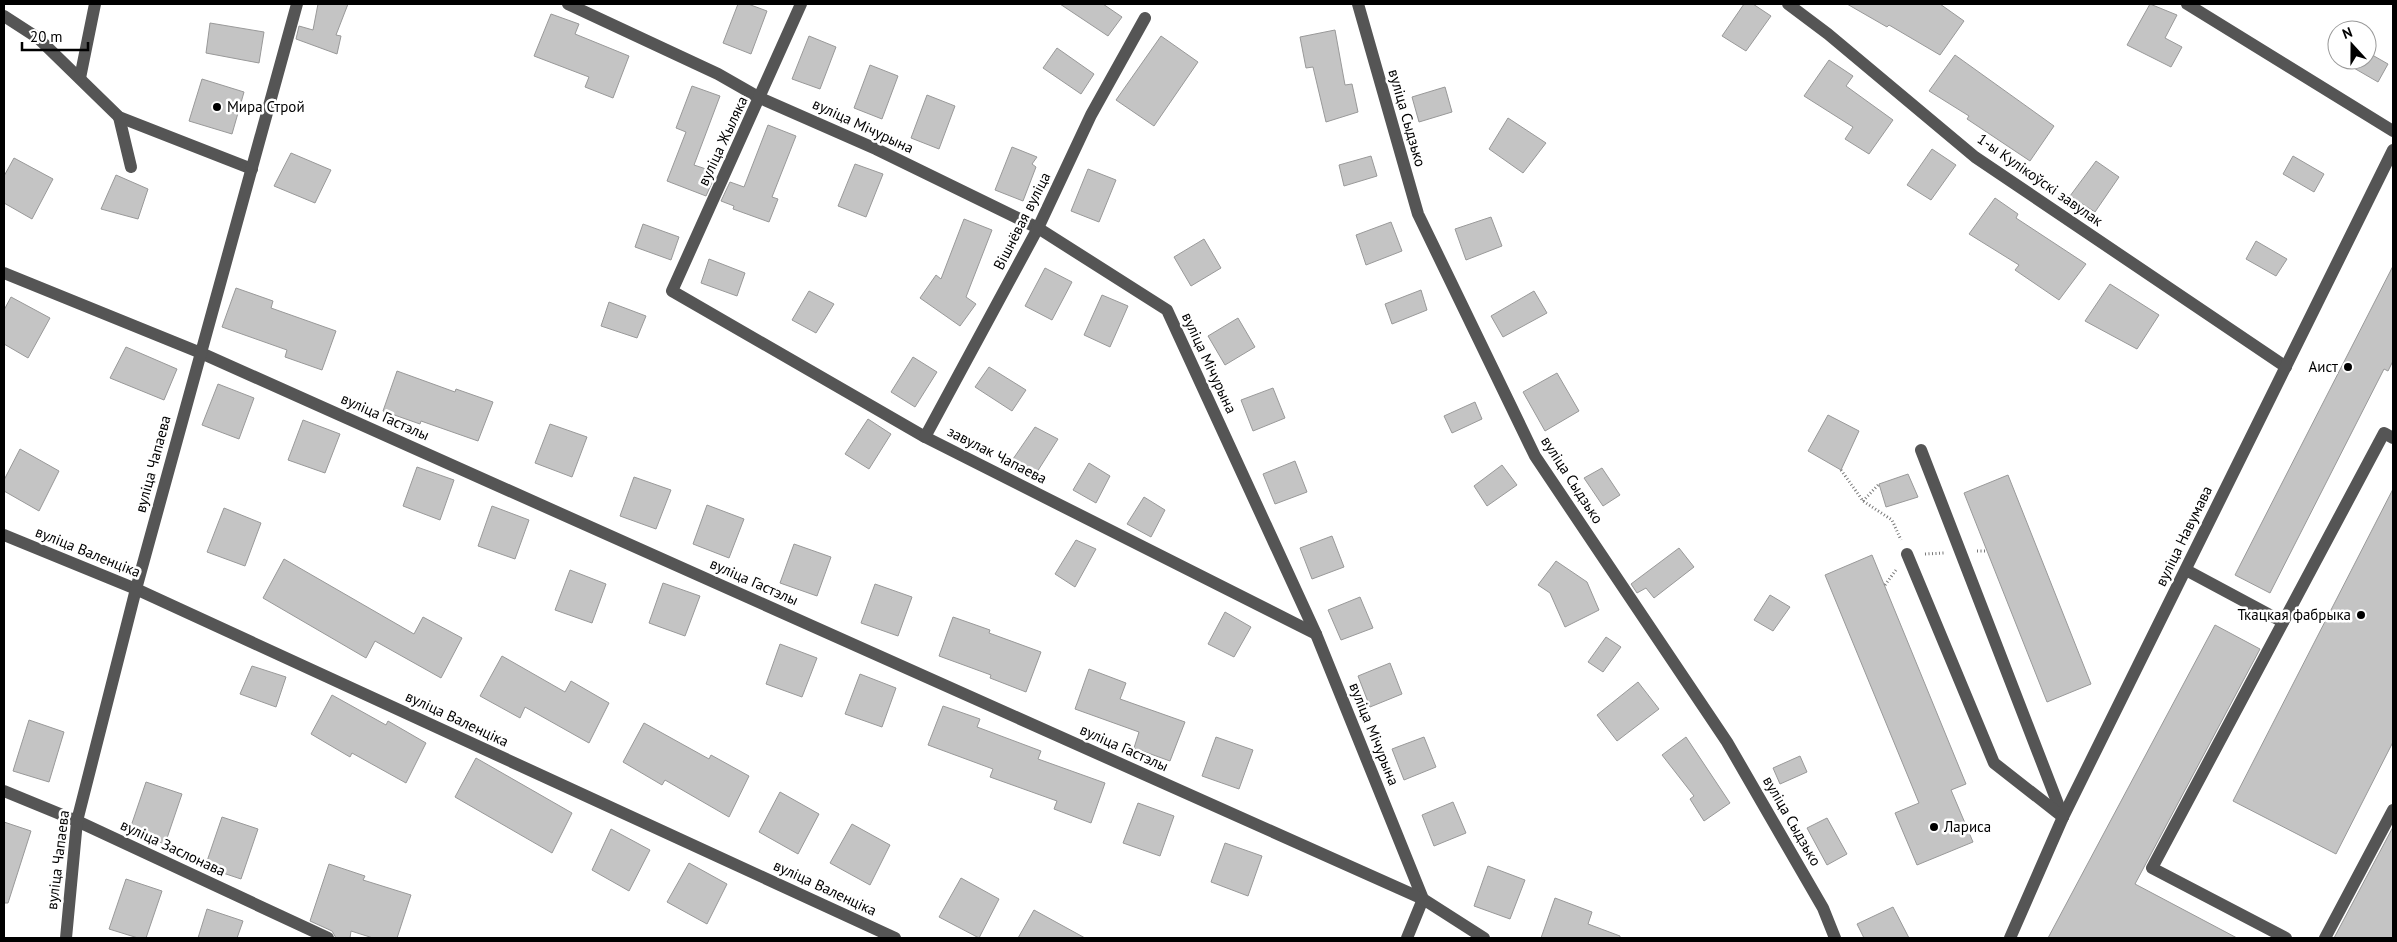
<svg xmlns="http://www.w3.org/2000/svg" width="2397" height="942" font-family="'PT Sans',sans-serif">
<rect width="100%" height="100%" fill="#fff"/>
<g fill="#c4c4c4" stroke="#999">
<path d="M 318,4 L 348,4 L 336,35 L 341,36 L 337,54 L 296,39 L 299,26 L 313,30 Z"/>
<path d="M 738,4 L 748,4 L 767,11 L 751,54 L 723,43 Z"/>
<path d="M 1060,4 L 1103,4 L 1122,17 L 1108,36 Z"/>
<path d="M 1744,4 L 1753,4 L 1771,16 L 1746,51 L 1722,36 Z"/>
<path d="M 1847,4 L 1940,4 L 1964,21 L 1940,55 L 1889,25 L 1887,27 Z"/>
<path d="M 2150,4 L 2177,15 L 2165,38 L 2182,47 L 2171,67 L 2127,45 Z"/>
<path d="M 551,14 L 579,24 L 575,34 L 629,56 L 613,98 L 585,87 L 589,77 L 534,56 Z"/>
<path d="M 210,23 L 264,32 L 259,63 L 206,53 Z"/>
<path d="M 1335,30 L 1345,85 L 1352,84 L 1358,112 L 1326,122 L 1313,67 L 1306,68 L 1300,37 Z"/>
<path d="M 809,36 L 836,47 L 820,89 L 792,79 Z"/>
<path d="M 1161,36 L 1198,62 L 1154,126 L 1116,100 Z"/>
<path d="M 1057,48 L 1094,74 L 1081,94 L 1043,68 Z"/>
<path d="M 2367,52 L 2388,64 L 2378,82 L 2340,60 L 2367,60 Z"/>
<path d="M 1955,55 L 2054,126 L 2030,161 L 1967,119 L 1969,116 L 1929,91 Z"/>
<path d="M 1829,60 L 1853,76 L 1846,86 L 1893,120 L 1869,154 L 1845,139 L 1853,127 L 1804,96 Z"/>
<path d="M 870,65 L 898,76 L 882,119 L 854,108 Z"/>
<path d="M 202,79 L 244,92 L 232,134 L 189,121 Z"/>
<path d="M 692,86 L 720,96 L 694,165 L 712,171 L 711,175 L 715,176 L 706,196 L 667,181 L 686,132 L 676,128 Z"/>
<path d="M 1445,87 L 1452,112 L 1419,122 L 1412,97 Z"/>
<path d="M 927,95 L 955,106 L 939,149 L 911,138 Z"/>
<path d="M 1508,118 L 1546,143 L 1523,173 L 1489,149 Z"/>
<path d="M 768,125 L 796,136 L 772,197 L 778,199 L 769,222 L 733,209 L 734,206 L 721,201 L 730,182 L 744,187 Z"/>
<path d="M 1012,147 L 1037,157 L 1032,164 L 1036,167 L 1023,201 L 995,190 Z"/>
<path d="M 1932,149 L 1956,165 L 1931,200 L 1907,185 Z"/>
<path d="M 291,153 L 331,170 L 315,203 L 274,186 Z"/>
<path d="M 1371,156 L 1377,176 L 1344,186 L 1339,165 Z"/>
<path d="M 2293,156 L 2324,174 L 2314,192 L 2283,174 Z"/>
<path d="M 14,158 L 53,179 L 32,219 L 4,203 L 4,176 Z"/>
<path d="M 2096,161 L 2119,177 L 2095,212 L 2070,196 Z"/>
<path d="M 855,164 L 883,174 L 866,217 L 838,206 Z"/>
<path d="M 1088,169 L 1116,180 L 1099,222 L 1071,211 Z"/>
<path d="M 116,175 L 148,189 L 138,219 L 101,209 Z"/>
<path d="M 1995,198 L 2018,214 L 2016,218 L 2086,264 L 2059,300 L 2015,270 L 2019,265 L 1969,234 Z"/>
<path d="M 1491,217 L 1502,246 L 1466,260 L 1455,229 Z"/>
<path d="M 964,219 L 992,230 L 966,297 L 976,304 L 960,326 L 920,298 L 936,275 L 941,279 Z"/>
<path d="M 1391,222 L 1402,251 L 1366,265 L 1356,235 Z"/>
<path d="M 643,224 L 679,237 L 671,260 L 635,247 Z"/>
<path d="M 1204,239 L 1221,268 L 1191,286 L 1174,257 Z"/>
<path d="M 2256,241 L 2287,259 L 2276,276 L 2246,259 Z"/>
<path d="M 709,259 L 745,273 L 737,296 L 701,283 Z"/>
<path d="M 2393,266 L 2393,361 L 2388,371 L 2384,369 L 2270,593 L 2235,575 Z"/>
<path d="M 1045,268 L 1072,282 L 1052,320 L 1025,306 Z"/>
<path d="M 2110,284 L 2159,315 L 2137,349 L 2085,321 Z"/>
<path d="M 236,288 L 273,301 L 271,308 L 336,331 L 322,370 L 285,357 L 287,350 L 222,327 Z"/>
<path d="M 1421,290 L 1427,310 L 1392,324 L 1385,304 Z"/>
<path d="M 809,291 L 834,304 L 816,333 L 792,320 Z"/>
<path d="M 1534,291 L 1547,313 L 1503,337 L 1491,316 Z"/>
<path d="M 1102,295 L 1128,306 L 1110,347 L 1084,335 Z"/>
<path d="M 11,297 L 50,318 L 28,358 L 4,344 L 4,310 Z"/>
<path d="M 609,302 L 646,316 L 637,338 L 601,326 Z"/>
<path d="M 1238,318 L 1255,347 L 1225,365 L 1208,336 Z"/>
<path d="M 126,347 L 177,369 L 164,400 L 110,378 Z"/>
<path d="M 913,357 L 937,372 L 915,407 L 891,392 Z"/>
<path d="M 989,367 L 1026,390 L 1012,411 L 975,387 Z"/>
<path d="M 397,371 L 455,392 L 456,389 L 493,402 L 478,441 L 421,421 L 420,424 L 383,411 Z"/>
<path d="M 1557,373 L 1579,411 L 1545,431 L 1523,392 Z"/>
<path d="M 218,384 L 254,398 L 239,439 L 202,425 Z"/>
<path d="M 1273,388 L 1285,418 L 1253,431 L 1241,400 Z"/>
<path d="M 1475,402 L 1482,419 L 1452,433 L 1444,416 Z"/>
<path d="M 1828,415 L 1859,431 L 1841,470 L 1808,451 Z"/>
<path d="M 868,419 L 891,434 L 869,469 L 845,454 Z"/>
<path d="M 303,420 L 340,434 L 325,473 L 288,460 Z"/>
<path d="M 550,424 L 587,437 L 572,477 L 535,463 Z"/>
<path d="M 1035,427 L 1058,439 L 1037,472 L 1013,459 Z"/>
<path d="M 20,449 L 59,471 L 39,511 L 4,491 L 4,480 Z"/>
<path d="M 1295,461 L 1307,492 L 1275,504 L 1263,474 Z"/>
<path d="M 1089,463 L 1110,476 L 1096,503 L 1073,490 Z"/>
<path d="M 1502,465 L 1517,485 L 1487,506 L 1474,486 Z"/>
<path d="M 417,467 L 454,480 L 440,520 L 403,506 Z"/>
<path d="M 1602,468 L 1620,495 L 1603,506 L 1584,478 Z"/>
<path d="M 1908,474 L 1918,497 L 1886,507 L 1879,484 Z"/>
<path d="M 2008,475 L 2091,684 L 2047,702 L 1964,493 Z"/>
<path d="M 634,477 L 671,490 L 656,529 L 620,516 Z"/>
<path d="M 2393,489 L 2393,742 L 2336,854 L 2233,801 Z"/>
<path d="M 1144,497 L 1165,510 L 1151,537 L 1127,524 Z"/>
<path d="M 707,505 L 744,519 L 729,558 L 693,544 Z"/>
<path d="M 492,506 L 529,520 L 515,559 L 478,546 Z"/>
<path d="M 224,508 L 261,523 L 245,566 L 207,552 Z"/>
<path d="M 1332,536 L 1344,567 L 1312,579 L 1300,548 Z"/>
<path d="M 1076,540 L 1096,549 L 1075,587 L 1055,574 Z"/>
<path d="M 794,544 L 831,557 L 817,596 L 780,583 Z"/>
<path d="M 1679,548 L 1694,567 L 1654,598 L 1646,588 L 1637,593 L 1631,584 Z"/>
<path d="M 1872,555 L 1966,784 L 1951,790 L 1973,842 L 1917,865 L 1895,813 L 1919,803 L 1825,575 Z"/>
<path d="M 284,559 L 414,634 L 423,617 L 462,638 L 441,678 L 375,641 L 366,658 L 263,598 Z"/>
<path d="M 1556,561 L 1587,582 L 1599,610 L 1565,627 L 1550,593 L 1538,585 Z"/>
<path d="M 570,570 L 606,584 L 592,623 L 555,610 Z"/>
<path d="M 663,583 L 700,596 L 685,636 L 649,623 Z"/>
<path d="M 875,584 L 912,597 L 898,636 L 861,623 Z"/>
<path d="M 1770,595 L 1790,607 L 1773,631 L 1754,620 Z"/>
<path d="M 1360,597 L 1373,628 L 1341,640 L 1328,610 Z"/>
<path d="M 1225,612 L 1251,627 L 1234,657 L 1208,644 Z"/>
<path d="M 953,617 L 990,630 L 989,633 L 1041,652 L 1026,692 L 990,678 L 991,675 L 939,656 Z"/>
<path d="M 2215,625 L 2260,649 L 2135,884 L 2237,938 L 2048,938 Z"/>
<path d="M 1606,637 L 1621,647 L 1603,672 L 1588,662 Z"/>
<path d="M 780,644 L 817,658 L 802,697 L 766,684 Z"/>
<path d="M 502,656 L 565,692 L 571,681 L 609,703 L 589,743 L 525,707 L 520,718 L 480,696 Z"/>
<path d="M 1390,663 L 1402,694 L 1370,707 L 1358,676 Z"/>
<path d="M 252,666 L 286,677 L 276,707 L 240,694 Z"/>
<path d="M 1089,669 L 1126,683 L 1120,699 L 1185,722 L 1170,761 L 1134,748 L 1139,732 L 1075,709 Z"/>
<path d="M 860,674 L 896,688 L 882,727 L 845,714 Z"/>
<path d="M 1638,682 L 1659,709 L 1617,741 L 1597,715 Z"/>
<path d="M 332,695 L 386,725 L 388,721 L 426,743 L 406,783 L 352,753 L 350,757 L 311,734 Z"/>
<path d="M 943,706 L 980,719 L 977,727 L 1041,751 L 1038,759 L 1105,783 L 1091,823 L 1054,809 L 1057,801 L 990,777 L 993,769 L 928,745 Z"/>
<path d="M 29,720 L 64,732 L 49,782 L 13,771 Z"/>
<path d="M 644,723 L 709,759 L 711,755 L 749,776 L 729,817 L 665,780 L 662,785 L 623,762 Z"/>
<path d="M 1216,737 L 1253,750 L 1239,789 L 1202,776 Z"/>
<path d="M 1424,737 L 1436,767 L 1404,780 L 1392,749 Z"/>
<path d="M 1686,737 L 1730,803 L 1704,821 L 1690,799 L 1694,796 L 1662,755 Z"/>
<path d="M 1800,756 L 1807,772 L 1780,784 L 1773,768 Z"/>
<path d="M 476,758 L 572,813 L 552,853 L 455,797 Z"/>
<path d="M 146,782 L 182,794 L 165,844 L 129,832 Z"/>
<path d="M 780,792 L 819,814 L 798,854 L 759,832 Z"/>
<path d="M 1453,802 L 1466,833 L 1434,846 L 1422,815 Z"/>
<path d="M 1138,803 L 1174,816 L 1160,856 L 1123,843 Z"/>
<path d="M 222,817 L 258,829 L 241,879 L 205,867 Z"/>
<path d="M 1827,818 L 1847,854 L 1827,865 L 1807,828 Z"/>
<path d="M 4,822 L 31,831 L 8,903 L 4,903 Z"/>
<path d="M 852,824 L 890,845 L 870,885 L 830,863 Z"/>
<path d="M 2393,827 L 2393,938 L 2334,938 Z"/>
<path d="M 611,829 L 650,850 L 629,891 L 592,870 Z"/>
<path d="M 1225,843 L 1262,856 L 1248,896 L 1211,882 Z"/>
<path d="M 689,863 L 727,884 L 707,924 L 667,902 Z"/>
<path d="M 329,864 L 365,876 L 363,880 L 411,895 L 397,938 L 373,938 L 351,931 L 350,938 L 336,938 L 332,931 L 310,921 Z"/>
<path d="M 1488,866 L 1525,880 L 1510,919 L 1474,906 Z"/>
<path d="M 961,878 L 999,899 L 979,938 L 939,917 Z"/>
<path d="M 126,879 L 162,891 L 146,938 L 138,938 L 109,929 Z"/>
<path d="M 1555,898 L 1592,912 L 1588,924 L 1620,936 L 1620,938 L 1541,938 Z"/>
<path d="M 1893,907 L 1909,938 L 1864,938 L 1857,924 Z"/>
<path d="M 207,909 L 243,921 L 237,938 L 198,938 Z"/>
<path d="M 1034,910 L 1085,938 L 1018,938 Z"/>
</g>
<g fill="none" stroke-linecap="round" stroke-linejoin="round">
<g stroke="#777" stroke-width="3" stroke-dasharray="1 2.5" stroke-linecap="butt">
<path d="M 1841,470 L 1863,501 L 1892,520 L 1901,540"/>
<path d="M 1863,501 L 1879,484"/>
<path d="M 1977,551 L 1987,551"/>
<path d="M 1925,554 L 1944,553"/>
<path d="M 1885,585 L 1896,570"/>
</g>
<g stroke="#555" stroke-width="12">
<path d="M 568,4 L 718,74 L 760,98 L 876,149 L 1038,228 L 1167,310 L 1316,634 L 1423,899 L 1407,938"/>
<path d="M 801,4 L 672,291 L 925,437 L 1316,634"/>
<path d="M 1358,4 L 1418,214 L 1535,456 L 1727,742 L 1823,908 L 1835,938"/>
<path d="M 1788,4 L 1828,34 L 1975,157 L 2286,367"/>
<path d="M 2187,4 L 2393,131"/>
<path d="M 4,16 L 38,38 L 119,117 L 252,169"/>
<path d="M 80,78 L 95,4"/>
<path d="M 119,117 L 131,167"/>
<path d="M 4,273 L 201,353 L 1423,899 L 1484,938"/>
<path d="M 925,437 L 1038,228 L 1091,115 L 1145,18"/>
<path d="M 1921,450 L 2063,817"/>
<path d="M 4,535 L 136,589 L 895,938"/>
<path d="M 1907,554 L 1994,763 L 2063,817"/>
<path d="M 2186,570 L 2283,622"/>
<path d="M 4,791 L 77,821 L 328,938"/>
<path d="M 66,938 L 77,821 L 136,589 L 297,4"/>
<path d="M 2010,938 L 2063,817 L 2393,150"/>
<path d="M 2286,938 L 2152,868 L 2384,433 L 2393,438"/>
<path d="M 2325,938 L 2393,810"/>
</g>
</g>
<g fill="#000" stroke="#fff" stroke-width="2">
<circle cx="217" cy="107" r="5"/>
<circle cx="2348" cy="367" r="5"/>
<circle cx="2361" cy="615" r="5"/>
<circle cx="1934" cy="827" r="5"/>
</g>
<g text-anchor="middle" stroke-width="5" stroke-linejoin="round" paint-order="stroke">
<g font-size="15" fill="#000" stroke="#fff" text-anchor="start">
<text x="227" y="112">Мира Строй</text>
<text x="2338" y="372" text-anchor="end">Аист</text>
<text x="2351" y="620" text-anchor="end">Ткацкая фабрыка</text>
<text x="1944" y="832">Лариса</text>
</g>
<g font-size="15" fill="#000" stroke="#fff">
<text transform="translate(1407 118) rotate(74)" y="5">вуліца Сыдзько</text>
<text transform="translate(863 126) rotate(25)" y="5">вуліца Мічурына</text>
<text transform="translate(723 141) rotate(-65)" y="5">вуліца Жыляка</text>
<text transform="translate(2040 180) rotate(35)" y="5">1-ы Кулікоўскі завулак</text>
<text transform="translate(1022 221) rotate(-63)" y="5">Вішнёвая вуліца</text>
<text transform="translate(1209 363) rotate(65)" y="5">вуліца Мічурына</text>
<text transform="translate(385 417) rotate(24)" y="5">вуліца Гастэлы</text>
<text transform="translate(997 455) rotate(27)" y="5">завулак Чапаева</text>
<text transform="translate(153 464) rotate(-75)" y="5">вуліца Чапаева</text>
<text transform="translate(1572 480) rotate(57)" y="5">вуліца Сыдзько</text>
<text transform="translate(2184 536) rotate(-64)" y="5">вуліца Навумава</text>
<text transform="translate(88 552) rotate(22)" y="5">вуліца Валенціка</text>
<text transform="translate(754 582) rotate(24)" y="5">вуліца Гастэлы</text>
<text transform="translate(457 719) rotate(25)" y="5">вуліца Валенціка</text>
<text transform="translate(1374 734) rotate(68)" y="5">вуліца Мічурына</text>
<text transform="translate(1124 748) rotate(24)" y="5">вуліца Гастэлы</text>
<text transform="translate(1792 821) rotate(60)" y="5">вуліца Сыдзько</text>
<text transform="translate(173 848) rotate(25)" y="5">вуліца Заслонава</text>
<text transform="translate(58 860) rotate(-83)" y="5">вуліца Чапаева</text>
<text transform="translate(825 888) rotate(25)" y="5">вуліца Валенціка</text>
</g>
</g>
<rect width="2397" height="942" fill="none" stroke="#000000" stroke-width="10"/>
<g transform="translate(2352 45) rotate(339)"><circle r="24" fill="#ffffff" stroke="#999999"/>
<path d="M0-4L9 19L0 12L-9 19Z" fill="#000000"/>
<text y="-8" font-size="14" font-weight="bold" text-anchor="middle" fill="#000000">N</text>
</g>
<path d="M22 42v8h66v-8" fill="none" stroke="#000000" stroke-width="2.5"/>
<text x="30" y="42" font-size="15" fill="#000000" stroke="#ffffff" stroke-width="4" paint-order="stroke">20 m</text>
</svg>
